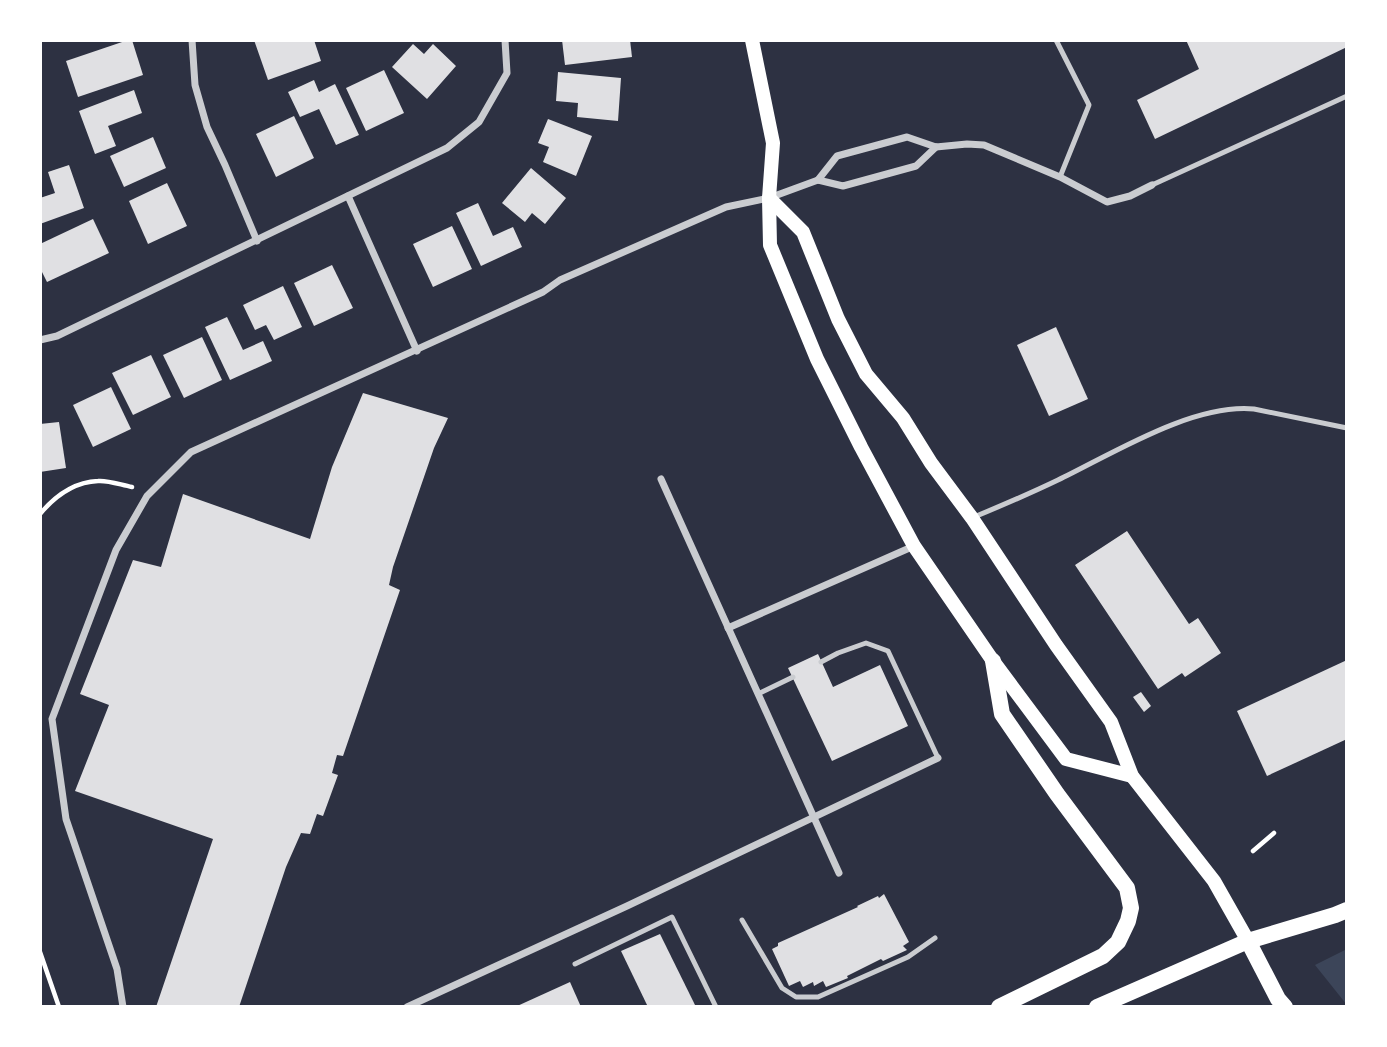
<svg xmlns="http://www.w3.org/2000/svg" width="1387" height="1047" font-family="'Varela Round',sans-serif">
<rect width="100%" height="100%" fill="#2d3142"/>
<path fill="#3c4559" d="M 1347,949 L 1347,1005 L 1315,965 Z"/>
<g fill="#e0e0e3">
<path d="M 128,40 L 132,40 L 143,75 L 78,97 L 66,61 Z"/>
<path d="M 254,40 L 314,40 L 321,61 L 268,80 Z"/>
<path d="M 562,40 L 630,40 L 632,57 L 565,65 Z"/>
<path d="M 1186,40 L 1347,40 L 1347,47 L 1155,139 L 1137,100 L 1199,69 Z"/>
<path d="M 413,44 L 424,54 L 433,44 L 456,66 L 427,99 L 392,67 Z"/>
<path d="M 384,70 L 404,113 L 366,131 L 346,88 Z"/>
<path d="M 558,72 L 621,78 L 618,121 L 577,117 L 578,103 L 556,101 Z"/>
<path d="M 314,80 L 319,92 L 335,84 L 359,135 L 336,145 L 319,109 L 300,117 L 288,92 Z"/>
<path d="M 134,90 L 142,113 L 108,126 L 116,146 L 95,154 L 79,111 Z"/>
<path d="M 294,116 L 314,158 L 276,177 L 256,134 Z"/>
<path d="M 548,119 L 592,136 L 576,176 L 543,162 L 549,147 L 538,143 Z"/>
<path d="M 153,137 L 166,168 L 124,187 L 110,156 Z"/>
<path d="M 69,165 L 84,208 L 40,224 L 40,198 L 55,193 L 48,172 Z"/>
<path d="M 531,168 L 566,198 L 545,224 L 532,213 L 525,222 L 502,203 Z"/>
<path d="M 167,183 L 187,226 L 148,244 L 129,201 Z"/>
<path d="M 478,203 L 493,236 L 513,227 L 522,247 L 481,266 L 456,213 Z"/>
<path d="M 93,219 L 109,253 L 47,282 L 40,268 L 40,244 Z"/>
<path d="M 452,226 L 472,269 L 433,287 L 413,244 Z"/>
<path d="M 332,265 L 353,308 L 314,326 L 294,283 Z"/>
<path d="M 283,286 L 302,327 L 274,340 L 266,325 L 255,330 L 243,305 Z"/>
<path d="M 227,317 L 243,350 L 263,341 L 272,361 L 230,380 L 205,327 Z"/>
<path d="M 1056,327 L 1088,399 L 1049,416 L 1017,345 Z"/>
<path d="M 202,337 L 222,380 L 184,398 L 163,355 Z"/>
<path d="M 151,355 L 171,397 L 133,415 L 112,373 Z"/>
<path d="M 111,387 L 131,429 L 93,447 L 73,405 Z"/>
<path d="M 363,393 L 448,418 L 434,448 L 393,567 L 389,585 L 400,590 L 343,756 L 337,755 L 332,773 L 338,775 L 323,816 L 317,814 L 310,834 L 301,833 L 286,867 L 239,1007 L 156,1007 L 213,839 L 75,791 L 109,705 L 80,694 L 133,560 L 161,567 L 183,494 L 310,539 L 332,467 Z"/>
<path d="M 59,422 L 66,468 L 40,472 L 40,424 Z"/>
<path d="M 1127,531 L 1189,624 L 1198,618 L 1221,653 L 1185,677 L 1182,673 L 1158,689 L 1075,565 Z"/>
<path d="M 818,654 L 833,687 L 880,665 L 908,726 L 832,761 L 788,668 Z"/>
<path d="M 1347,660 L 1347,739 L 1267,776 L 1237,711 Z"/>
<path d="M 1141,692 L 1151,706 L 1144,712 L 1133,697 Z"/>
<path d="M 884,894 L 909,942 L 903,946 L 907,950 L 883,961 L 881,959 L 847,976 L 848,978 L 826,987 L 823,981 L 814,986 L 813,982 L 803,987 L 800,981 L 789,986 L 772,949 L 778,946 L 778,943 L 858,907 L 857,906 L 878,896 L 879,898 Z"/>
<path d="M 660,934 L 696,1007 L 648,1007 L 621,951 Z"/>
<path d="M 570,982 L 581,1007 L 515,1007 Z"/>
</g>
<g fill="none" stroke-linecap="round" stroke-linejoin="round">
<g stroke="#fff" stroke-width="4.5">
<path d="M 40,514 C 55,496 73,482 98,481 C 108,480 121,485 132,487"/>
<path d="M 1253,851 L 1274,833"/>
<path d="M 40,952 L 59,1007"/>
</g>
<g stroke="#caccd0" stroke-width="5">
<path d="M 1056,40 L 1089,105 L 1060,177"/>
<path d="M 1152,185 L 1347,96"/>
<path d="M 974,517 C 1003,505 1031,493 1058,480 C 1112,454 1193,403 1254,409 L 1347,428"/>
<path d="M 821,662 L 838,653 L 866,643 L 888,651 L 938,758"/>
<path d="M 758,694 L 793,677"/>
<path d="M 742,920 L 782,988 L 796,997 L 818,997 L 908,957 L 935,938"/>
<path d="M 575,964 L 672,917 L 716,1007"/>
</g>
<g stroke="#caccd0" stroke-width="7">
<path d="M 192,40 L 195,85 L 207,127 L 225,165 L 257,241"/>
<path d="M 818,180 L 837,156 L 907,137 L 936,147 L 967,144 L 984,145 L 1060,177 L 1107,202 L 1130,196 L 1152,185"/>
<path d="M 348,196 L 417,351"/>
<path d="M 40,340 L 57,336 L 447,148 L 479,122 L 507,73 L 505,40"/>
<path d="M 661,479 L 839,873"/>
<path d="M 728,628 L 914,546"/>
<path d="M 123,1007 L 117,969 L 66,819 L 52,719 L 116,550 L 147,496 L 191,452 L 543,292 L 560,280 L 726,207 L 769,198 L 818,180 L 843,186 L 916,166 L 936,147"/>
<path d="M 407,1007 L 627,906 L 938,758"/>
</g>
<g stroke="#fff" stroke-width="14">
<path d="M 752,40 L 773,143 L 769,198 L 770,245 L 817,359 L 861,447 L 914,546 L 993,661 L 1066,759 L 1132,776"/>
<path d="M 769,198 L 803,232 L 838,319 L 866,374 L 903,418 L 931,463 L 972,518 L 1056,645 L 1111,722 L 1132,776 L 1214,881 L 1248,941"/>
</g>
<g stroke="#fff" stroke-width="16">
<path d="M 993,661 L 1002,714 L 1057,794 L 1127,888 L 1131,908 L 1128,921 L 1118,942 L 1103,956 L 999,1007"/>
<path d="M 1248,941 L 1278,999 L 1285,1007"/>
<path d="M 1097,1007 L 1248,941 L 1335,915 L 1347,910"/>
</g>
</g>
<rect width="1387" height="1047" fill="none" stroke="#ffffff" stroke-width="84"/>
</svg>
